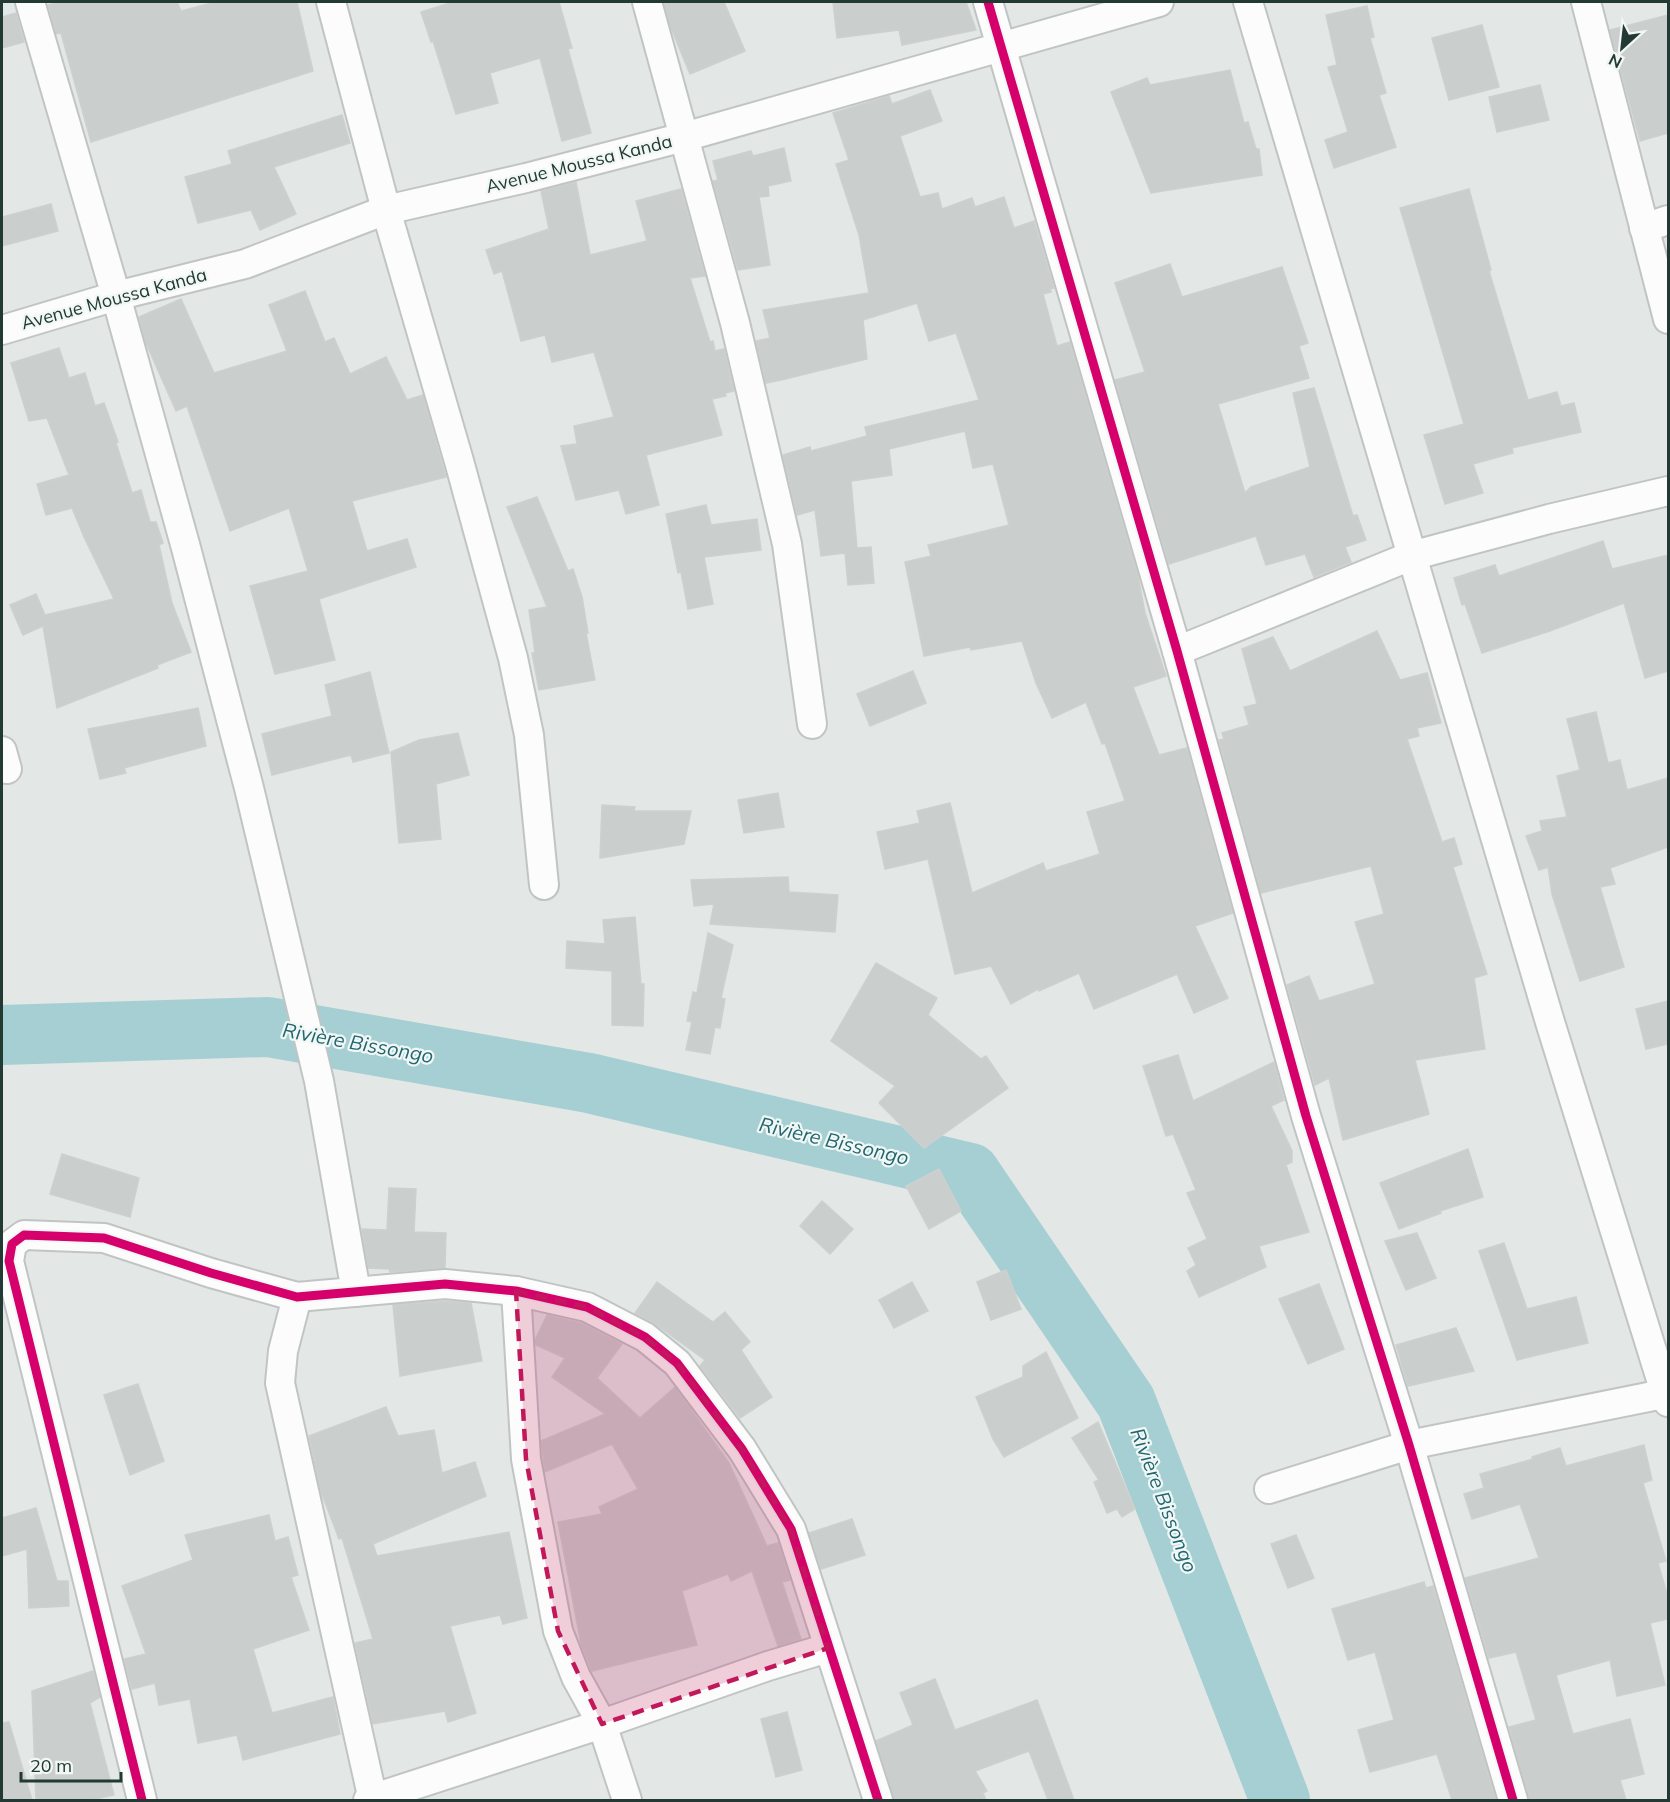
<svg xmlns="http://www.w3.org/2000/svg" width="1670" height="1802" font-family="Mulish,sans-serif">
<rect width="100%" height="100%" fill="#e3e8e6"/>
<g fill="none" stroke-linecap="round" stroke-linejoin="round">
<path stroke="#a6cfd4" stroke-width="60" d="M 2,1035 L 268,1027 L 589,1083 L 970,1173 L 1126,1402 L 1280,1800"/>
</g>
<g fill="#cacfcd" stroke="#ccd1cf" stroke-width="1.5">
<path d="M 60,2 L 177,2 L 181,11 L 216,2 L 297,2 L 313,71 L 91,142 L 61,33 L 56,34 L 48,5 Z"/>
<path d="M 453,2 L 559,2 L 572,48 L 568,49 L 591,133 L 562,141 L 540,58 L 490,73 L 498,103 L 456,114 L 433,41 L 431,42 L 421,12 Z"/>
<path d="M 664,2 L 724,2 L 745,51 L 690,74 L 671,28 Z"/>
<path d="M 833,2 L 966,2 L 976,30 L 902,45 L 899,30 L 837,38 Z"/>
<path d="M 1367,6 L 1374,37 L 1370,38 L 1386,93 L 1379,95 L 1396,147 L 1334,168 L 1325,140 L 1348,132 L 1328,67 L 1337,65 L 1326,15 Z"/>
<path d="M 16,13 L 24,42 L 2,48 L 2,17 Z"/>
<path d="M 1668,15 L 1668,133 L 1640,141 L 1610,30 Z"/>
<path d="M 1482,25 L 1499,87 L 1449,100 L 1432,38 Z"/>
<path d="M 1230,70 L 1244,123 L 1248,122 L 1256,149 L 1259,149 L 1262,175 L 1151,193 L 1111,92 L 1147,78 L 1150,85 Z"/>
<path d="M 1540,85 L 1549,120 L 1497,132 L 1489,97 Z"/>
<path d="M 930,90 L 942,121 L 900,136 L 920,197 L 938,193 L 942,209 L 972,198 L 975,207 L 1004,197 L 1014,228 L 1034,221 L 1054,288 L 1050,289 L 1051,292 L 1043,294 L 1057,346 L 1070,342 L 1138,576 L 1145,613 L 1166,676 L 1133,687 L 1159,755 L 1187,748 L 1233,913 L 1195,926 L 1228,998 L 1194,1013 L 1177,974 L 1094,1009 L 1079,973 L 1039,991 L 1038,989 L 1011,1004 L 991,966 L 955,974 L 928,859 L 885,869 L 877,832 L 920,823 L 917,811 L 950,803 L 972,893 L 1043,863 L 1046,871 L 1100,854 L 1087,812 L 1125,801 L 1105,743 L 1102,744 L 1086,702 L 1052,718 L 1036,683 L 1022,641 L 971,650 L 970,647 L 924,656 L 905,562 L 931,556 L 928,545 L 1009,525 L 993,464 L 973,468 L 965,431 L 889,449 L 892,475 L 851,481 L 857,548 L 871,547 L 874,583 L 848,585 L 845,553 L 821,556 L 815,510 L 797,515 L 783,455 L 810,447 L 811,451 L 867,436 L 865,427 L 979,400 L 956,333 L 929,341 L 917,303 L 863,320 L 867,359 L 781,380 L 766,383 L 756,341 L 770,338 L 763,310 L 869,293 L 859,235 L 836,164 L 849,160 L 833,113 L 889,96 L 892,104 Z"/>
<path d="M 342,115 L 350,143 L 274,167 L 296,214 L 260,230 L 251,210 L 198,223 L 185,177 L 232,164 L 228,151 Z"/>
<path d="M 784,148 L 791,181 L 768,186 L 769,196 L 759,197 L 770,265 L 738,270 L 713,181 L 718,180 L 713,161 L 751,151 L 753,156 Z"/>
<path d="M 576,182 L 590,255 L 647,241 L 636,201 L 681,189 L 705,276 L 690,278 L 710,342 L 713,341 L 715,351 L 724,349 L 734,391 L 725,393 L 726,396 L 712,399 L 722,435 L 646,455 L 659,505 L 626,514 L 619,490 L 576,500 L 561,446 L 577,444 L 574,426 L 614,417 L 594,352 L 552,362 L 545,335 L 521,341 L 502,271 L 494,274 L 486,250 L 549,229 L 541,191 Z"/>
<path d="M 1469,189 L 1491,270 L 1489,271 L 1528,400 L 1557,392 L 1561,406 L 1574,403 L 1581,432 L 1512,448 L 1513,453 L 1473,464 L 1483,493 L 1445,504 L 1424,435 L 1464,424 L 1400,208 Z"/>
<path d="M 51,204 L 58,231 L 2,246 L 2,217 Z"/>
<path d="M 1170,264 L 1182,297 L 1282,267 L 1308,343 L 1299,346 L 1309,378 L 1218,404 L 1245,493 L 1251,487 L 1310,467 L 1293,393 L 1314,388 L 1353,516 L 1357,515 L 1366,540 L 1345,547 L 1351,562 L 1314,577 L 1305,554 L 1266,565 L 1256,536 L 1169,564 L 1115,380 L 1145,372 L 1115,283 Z"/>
<path d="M 305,291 L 325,342 L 334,338 L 350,374 L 386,357 L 407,400 L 423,395 L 446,477 L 352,501 L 367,551 L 407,539 L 416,567 L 319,599 L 335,660 L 275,674 L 250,586 L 308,571 L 289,508 L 230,531 L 187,406 L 176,411 L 146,343 L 139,317 L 181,299 L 214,373 L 287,351 L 269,305 Z"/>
<path d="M 59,348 L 69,378 L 85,373 L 95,406 L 104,403 L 118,442 L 116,443 L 132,493 L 141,490 L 150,522 L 156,522 L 163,543 L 159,545 L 172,603 L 191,652 L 157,665 L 158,668 L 57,708 L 43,626 L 23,635 L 10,605 L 36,594 L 45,615 L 114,599 L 84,537 L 72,508 L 46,515 L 37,484 L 69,475 L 47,418 L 29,421 L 11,363 Z"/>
<path d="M 537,497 L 568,571 L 573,569 L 582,597 L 588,633 L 586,633 L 595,680 L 539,690 L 532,653 L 535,653 L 529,610 L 547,607 L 507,507 Z"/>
<path d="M 706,505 L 711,525 L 757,519 L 761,550 L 704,557 L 713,604 L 688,609 L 681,572 L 678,573 L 666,514 Z"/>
<path d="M 1603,541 L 1612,569 L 1668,555 L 1668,671 L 1645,678 L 1624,603 L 1550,631 L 1482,653 L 1465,604 L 1462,605 L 1454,578 L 1495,565 L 1499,576 Z"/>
<path d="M 1377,631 L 1400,680 L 1427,673 L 1441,723 L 1417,728 L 1419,736 L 1407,739 L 1442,842 L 1454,838 L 1462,864 L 1453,867 L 1487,974 L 1474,978 L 1485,1049 L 1415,1060 L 1429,1114 L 1343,1140 L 1329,1078 L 1315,1085 L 1287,985 L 1309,976 L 1319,1001 L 1375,984 L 1355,922 L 1384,914 L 1371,866 L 1261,893 L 1219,740 L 1224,739 L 1222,733 L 1249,725 L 1244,707 L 1257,704 L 1242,649 L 1273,637 L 1290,671 Z"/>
<path d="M 913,671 L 926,703 L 870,726 L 857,694 Z"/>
<path d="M 370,672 L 389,753 L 353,762 L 351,755 L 272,775 L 262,734 L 332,716 L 325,685 Z"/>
<path d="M 198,708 L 206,746 L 124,768 L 126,773 L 100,779 L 88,729 Z"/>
<path d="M 1596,712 L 1608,763 L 1620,760 L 1627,790 L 1668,778 L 1668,847 L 1610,868 L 1615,884 L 1600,887 L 1624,967 L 1580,981 L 1552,894 L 1548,867 L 1539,870 L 1526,836 L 1542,831 L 1540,821 L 1567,817 L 1557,776 L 1580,770 L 1567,719 Z"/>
<path d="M 458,733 L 469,775 L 436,784 L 441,839 L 399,843 L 391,752 L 419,740 Z"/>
<path d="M 778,793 L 784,827 L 744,833 L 738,800 Z"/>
<path d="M 602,805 L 635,807 L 634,811 L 691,811 L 684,844 L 600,858 Z"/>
<path d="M 788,877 L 789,892 L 838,895 L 835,932 L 710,924 L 714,904 L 694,906 L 691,880 Z"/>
<path d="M 635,917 L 641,984 L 644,984 L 643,1026 L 612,1025 L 612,971 L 566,968 L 567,941 L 605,944 L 603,920 Z"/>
<path d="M 708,933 L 733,945 L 721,998 L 725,999 L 720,1028 L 715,1027 L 710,1054 L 686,1050 L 692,1022 L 687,1021 L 693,992 L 697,993 Z"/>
<path d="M 876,963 L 937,998 L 928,1015 L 981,1059 L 986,1056 L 1008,1088 L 924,1148 L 879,1103 L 895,1086 L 831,1041 Z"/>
<path d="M 1668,1001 L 1668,1044 L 1646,1049 L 1636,1009 Z"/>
<path d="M 1178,1055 L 1193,1101 L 1274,1062 L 1284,1100 L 1271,1106 L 1292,1151 L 1292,1162 L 1286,1165 L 1309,1232 L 1259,1246 L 1266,1267 L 1199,1297 L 1187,1271 L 1196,1265 L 1188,1248 L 1207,1239 L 1187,1193 L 1196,1190 L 1173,1134 L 1166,1136 L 1143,1066 Z"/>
<path d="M 1468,1149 L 1483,1197 L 1440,1211 L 1441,1213 L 1399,1229 L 1380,1183 Z"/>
<path d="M 62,1154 L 139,1178 L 130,1217 L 50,1194 Z"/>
<path d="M 939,1169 L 961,1211 L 929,1229 L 906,1186 Z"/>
<path d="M 389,1188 L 416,1189 L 414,1232 L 446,1233 L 445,1268 L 390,1272 L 389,1269 L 368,1268 L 362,1229 L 387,1230 Z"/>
<path d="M 822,1201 L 853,1229 L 830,1254 L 800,1226 Z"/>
<path d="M 1417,1233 L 1436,1278 L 1406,1290 L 1385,1241 Z"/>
<path d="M 1504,1243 L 1527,1309 L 1576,1297 L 1588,1343 L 1517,1360 L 1479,1251 Z"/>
<path d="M 1006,1270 L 1021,1309 L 991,1320 L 977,1282 Z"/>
<path d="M 657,1282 L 713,1322 L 725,1312 L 750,1342 L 741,1350 L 772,1397 L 740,1418 L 700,1366 L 705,1360 L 655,1324 L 635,1313 Z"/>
<path d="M 912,1282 L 928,1311 L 894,1328 L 879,1300 Z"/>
<path d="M 1319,1284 L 1344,1349 L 1308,1364 L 1279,1299 Z"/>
<path d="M 445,1301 L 471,1303 L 482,1361 L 400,1376 L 393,1305 Z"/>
<path d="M 547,1315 L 581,1323 L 622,1344 L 597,1378 L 640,1418 L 675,1387 L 729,1463 L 767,1546 L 778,1543 L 790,1580 L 782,1582 L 801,1639 L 778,1646 L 752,1571 L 731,1581 L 728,1574 L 682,1591 L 697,1645 L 592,1671 L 581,1644 L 558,1522 L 602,1514 L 599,1507 L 638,1489 L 612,1444 L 545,1472 L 541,1441 L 605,1414 L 552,1377 L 565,1358 L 536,1345 L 535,1340 Z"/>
<path d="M 1456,1328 L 1474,1371 L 1408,1386 L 1396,1345 Z"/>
<path d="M 1046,1352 L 1078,1418 L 1004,1457 L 993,1439 L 976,1397 L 1023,1377 L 1023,1366 Z"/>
<path d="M 138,1384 L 164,1461 L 130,1475 L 104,1395 Z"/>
<path d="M 386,1407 L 398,1436 L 434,1430 L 442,1473 L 475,1462 L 486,1496 L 373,1544 L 377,1556 L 509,1532 L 527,1618 L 503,1624 L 500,1615 L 450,1626 L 476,1713 L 448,1722 L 445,1711 L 373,1724 L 355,1643 L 373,1639 L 342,1538 L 339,1539 L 321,1492 L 309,1436 Z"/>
<path d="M 1098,1422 L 1135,1509 L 1122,1517 L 1117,1509 L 1107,1513 L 1094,1482 L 1099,1480 L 1072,1438 Z"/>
<path d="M 1644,1445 L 1652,1480 L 1643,1483 L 1666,1561 L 1658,1563 L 1668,1597 L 1668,1619 L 1650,1623 L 1665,1685 L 1617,1696 L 1610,1660 L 1556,1675 L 1573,1734 L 1630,1719 L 1644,1774 L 1620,1780 L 1626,1800 L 1529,1800 L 1509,1727 L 1536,1720 L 1516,1652 L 1489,1658 L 1465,1578 L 1539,1558 L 1520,1504 L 1472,1519 L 1464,1494 L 1484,1488 L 1480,1474 L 1533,1459 L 1532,1457 L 1560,1448 L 1566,1466 Z"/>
<path d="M 36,1508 L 57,1581 L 68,1581 L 69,1606 L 29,1608 L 27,1549 L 2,1556 L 2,1518 Z"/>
<path d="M 269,1515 L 275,1541 L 288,1537 L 298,1575 L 291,1577 L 309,1630 L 253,1649 L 272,1713 L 333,1697 L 340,1734 L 243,1760 L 237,1735 L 198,1743 L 190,1699 L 159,1705 L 155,1683 L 132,1689 L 124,1659 L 146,1654 L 122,1586 L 193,1560 L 185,1535 Z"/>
<path d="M 852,1519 L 865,1555 L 821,1569 L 809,1533 Z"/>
<path d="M 1296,1535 L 1314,1578 L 1288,1588 L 1271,1544 Z"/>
<path d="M 1424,1582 L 1426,1588 L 1433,1586 L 1496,1800 L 1452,1800 L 1437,1754 L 1370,1772 L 1358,1730 L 1394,1720 L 1375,1652 L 1348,1660 L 1332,1609 Z"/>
<path d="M 93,1671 L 100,1697 L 90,1703 L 114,1795 L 91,1800 L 36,1800 L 32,1691 Z"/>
<path d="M 935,1679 L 955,1730 L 1037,1700 L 1074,1800 L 1048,1800 L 1029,1751 L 975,1771 L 987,1791 L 983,1793 L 986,1800 L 894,1800 L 876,1741 L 913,1725 L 900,1693 Z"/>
<path d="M 787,1712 L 802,1770 L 776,1777 L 761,1719 Z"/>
<path d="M 9,1722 L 32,1800 L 2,1800 L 2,1723 Z"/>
</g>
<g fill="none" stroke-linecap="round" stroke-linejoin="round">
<defs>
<g id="minor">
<path d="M 30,2 L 116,296 L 186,548 L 249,788 L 319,1081 L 356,1292"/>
<path d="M 331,2 L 386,210 L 459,461 L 513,658 L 529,735 L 544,885"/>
<path d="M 647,2 L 735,323 L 787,544 L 812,724"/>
<path d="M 988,2 L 1177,651 L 1306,1116 L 1409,1445 L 1513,1800"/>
<path d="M 1248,2 L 1550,1022 L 1668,1402"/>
<path d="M 1586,2 L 1668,319"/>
<path d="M 1644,228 L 1668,220"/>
<path d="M 2,330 L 116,296 L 245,264 L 386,210 L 526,178 L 684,137 L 1159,2"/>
<path d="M 1177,651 L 1411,556 L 1549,519 L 1668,491"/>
<path d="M 2,751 L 7,769"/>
<path d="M 516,1291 L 526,1459 L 558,1631 L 576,1677 L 602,1724 L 627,1800"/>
<path d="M 297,1297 L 283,1351 L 280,1383 L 373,1800"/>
<path d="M 1269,1489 L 1409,1445 L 1668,1393"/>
<path d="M 142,1800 L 9,1261 L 12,1244 L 24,1235 L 104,1238 L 211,1273 L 297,1297 L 445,1284 L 516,1291 L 587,1307 L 645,1337 L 677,1363 L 742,1449 L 791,1529 L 878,1800"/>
<path d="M 368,1800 L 602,1724 L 768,1666 L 828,1648"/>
</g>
</defs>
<use href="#minor" stroke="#c0c5c3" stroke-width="32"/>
<use href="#minor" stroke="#fbfcfb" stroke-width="28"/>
<defs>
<g id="cycleway">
<path d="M 988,2 L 1177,651 L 1306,1116 L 1409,1445 L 1513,1800"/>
<path d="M 142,1800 L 9,1261 L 12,1244 L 24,1235 L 104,1238 L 211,1273 L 297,1297 L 445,1284 L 516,1291 L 587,1307 L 645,1337 L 677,1363 L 742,1449 L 791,1529 L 878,1800"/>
</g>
</defs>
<use href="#cycleway" stroke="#f1f7f4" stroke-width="13"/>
<use href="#cycleway" stroke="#d6006c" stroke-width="9"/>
</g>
<path fill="#c2185b" fill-opacity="0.2" stroke="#c2185b" stroke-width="4.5" stroke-dasharray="12 8" stroke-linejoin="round" d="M 516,1291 L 587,1307 L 645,1337 L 677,1363 L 742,1449 L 791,1529 L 828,1648 L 602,1724 L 558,1631 L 526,1459 Z"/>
<g text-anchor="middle" stroke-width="4.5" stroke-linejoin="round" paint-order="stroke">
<g font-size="18" fill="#223a33" stroke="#f1f7f4">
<text transform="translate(579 164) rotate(-14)" y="6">Avenue Moussa Kanda</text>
<text transform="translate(114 299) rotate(-15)" y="6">Avenue Moussa Kanda</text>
</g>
<g font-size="20" font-style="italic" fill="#216671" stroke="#f1f7f4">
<text transform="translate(358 1043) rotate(10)" y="7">Rivière Bissongo</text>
<text transform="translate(834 1141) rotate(13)" y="7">Rivière Bissongo</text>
<text transform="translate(1164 1500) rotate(69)" y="7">Rivière Bissongo</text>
</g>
</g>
<rect width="1670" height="1802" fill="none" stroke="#223a33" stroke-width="6"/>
<g transform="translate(1622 48) rotate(207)" stroke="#f1f7f4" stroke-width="4.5" paint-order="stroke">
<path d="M0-4.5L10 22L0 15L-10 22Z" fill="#223a33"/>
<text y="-9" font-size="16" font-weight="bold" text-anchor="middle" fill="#223a33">N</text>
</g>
<path d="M21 1772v9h100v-9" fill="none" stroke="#223a33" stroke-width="3"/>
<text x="30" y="1772" font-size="18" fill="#223a33" stroke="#f1f7f4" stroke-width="4.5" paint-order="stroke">20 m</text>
</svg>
